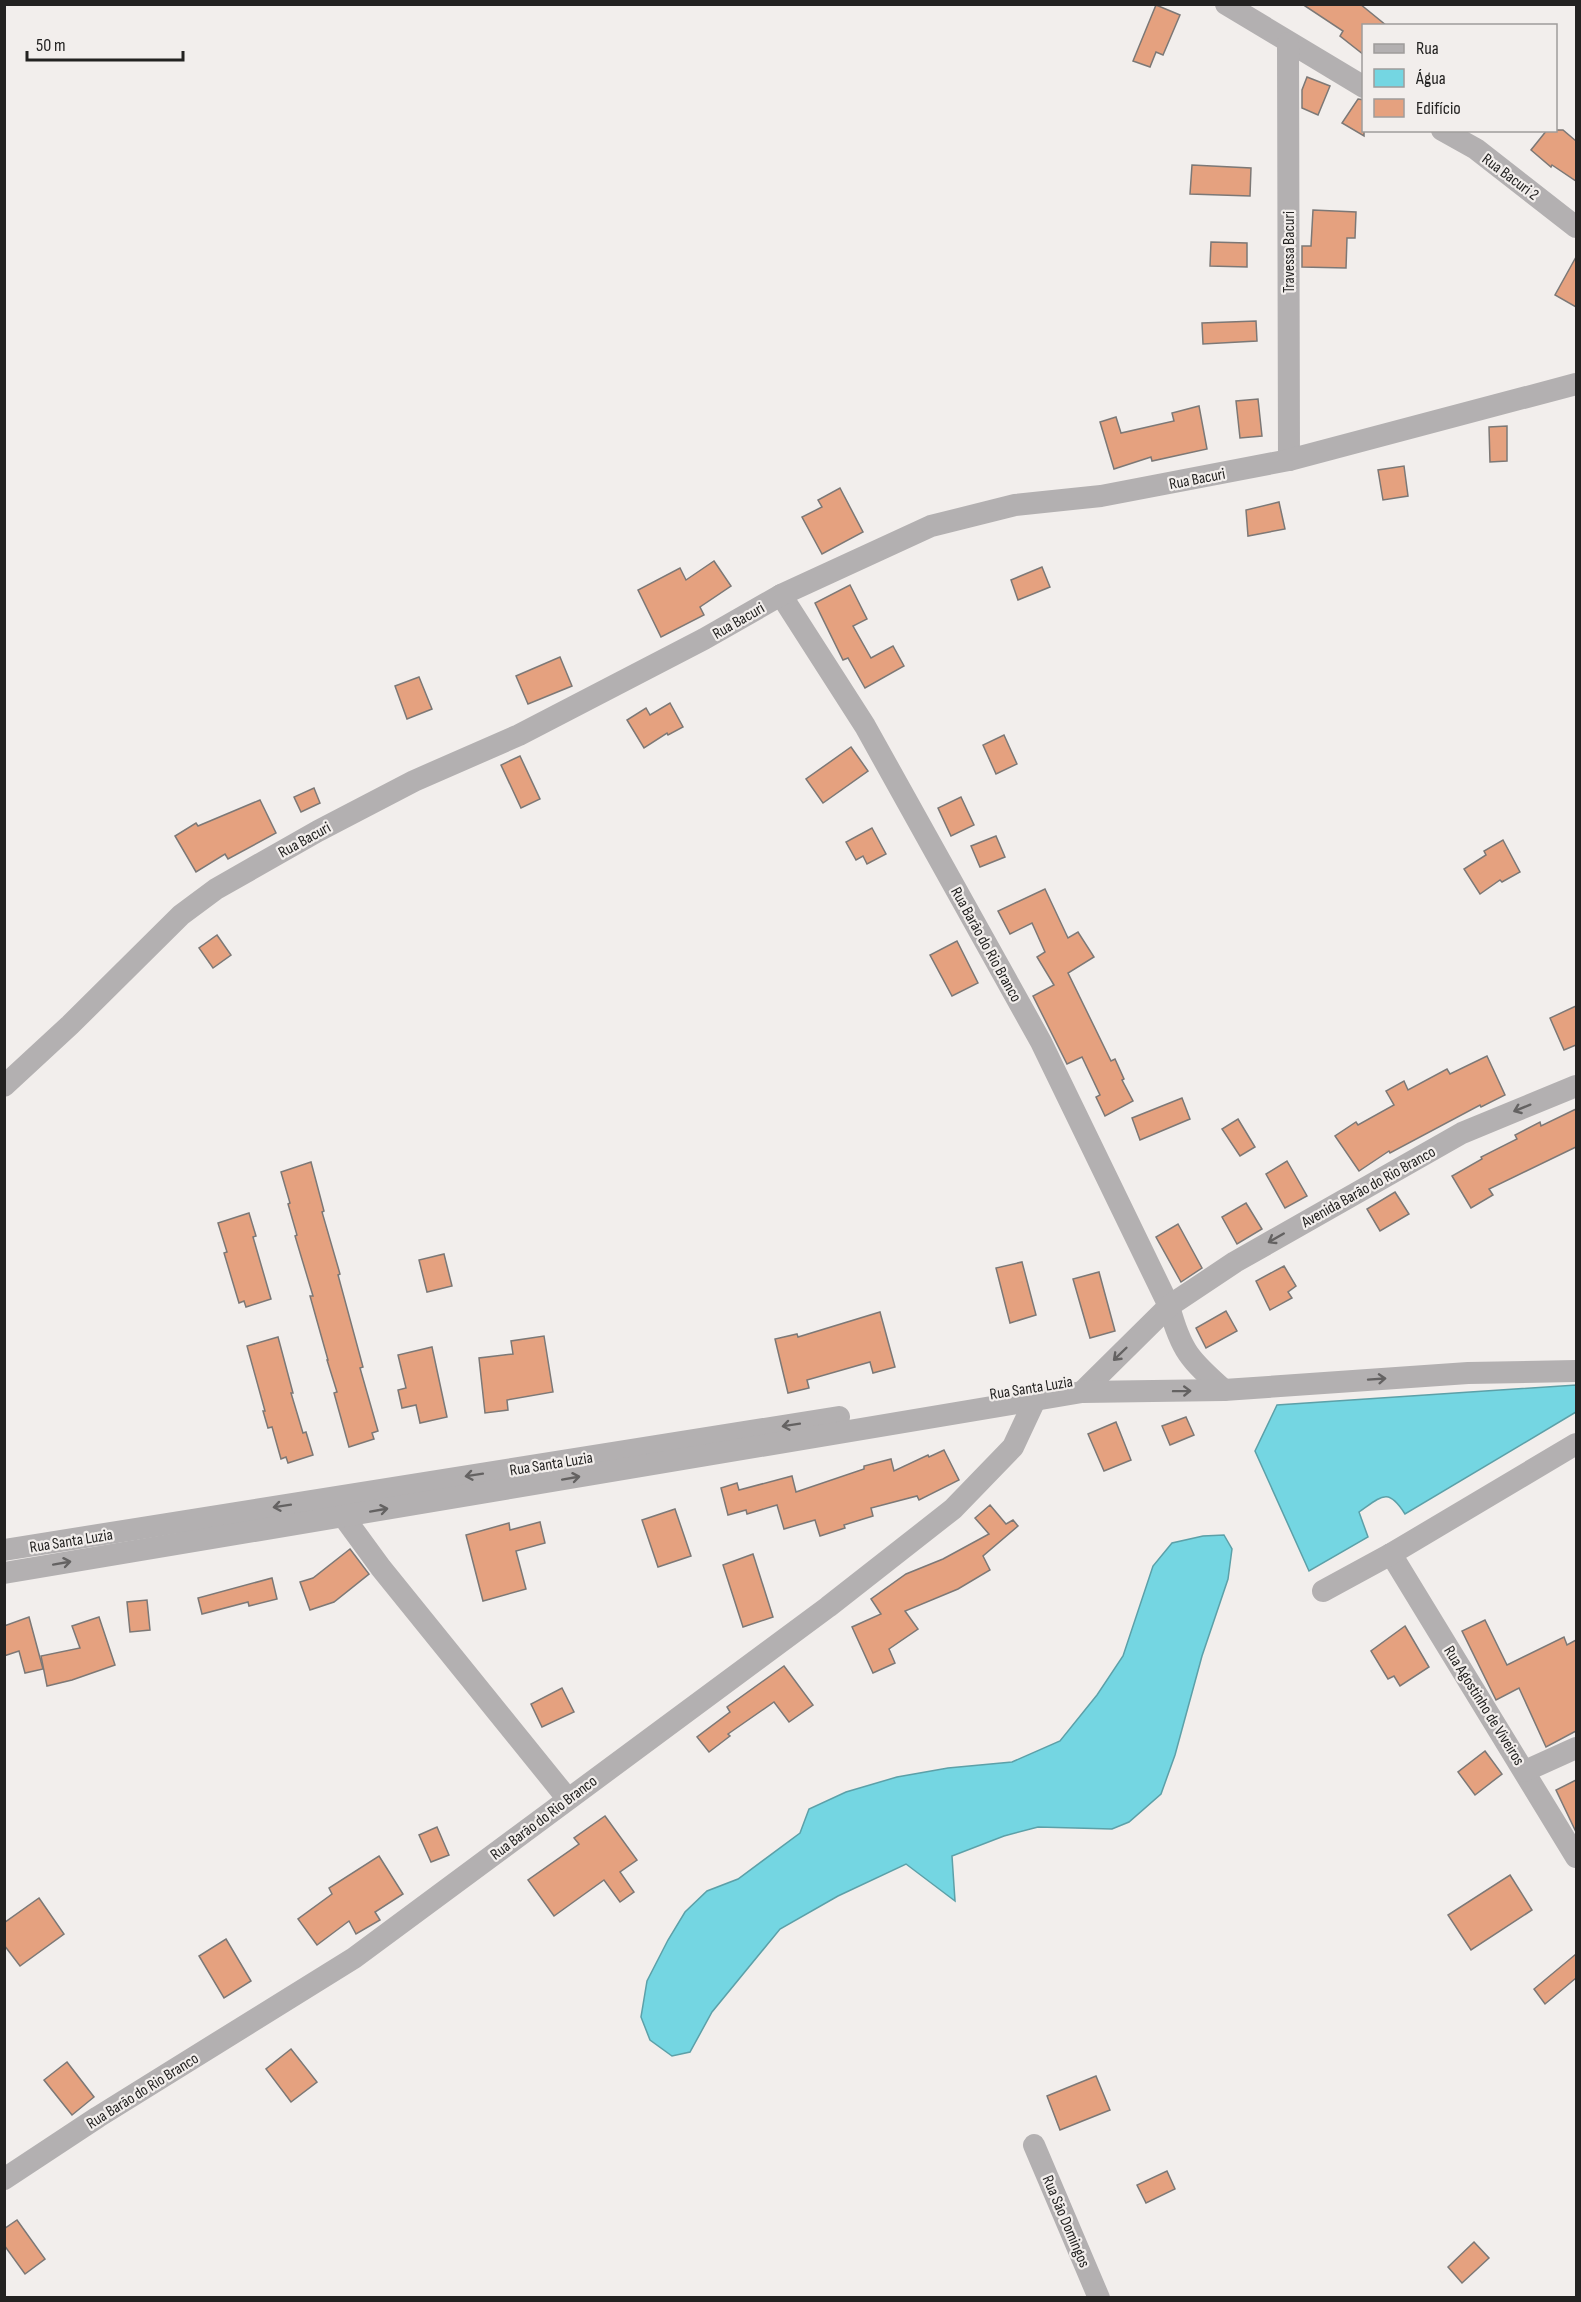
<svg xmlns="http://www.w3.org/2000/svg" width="1581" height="2302" font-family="'Sofia Sans Condensed',sans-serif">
<rect width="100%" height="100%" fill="#f2eeec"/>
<g fill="#74d6e2" stroke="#5ca0a8" stroke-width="1.5">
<path d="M 1576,1385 L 1576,1412 L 1405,1514 C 1388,1487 1382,1496 1359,1512 L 1368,1537 L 1309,1571 L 1255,1451 L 1277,1405 Z"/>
<path d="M 1224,1535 L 1232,1549 L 1228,1579 L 1202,1656 L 1175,1755 L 1161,1794 L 1129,1822 L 1112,1829 L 1038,1827 L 1004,1836 L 952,1856 L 955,1901 L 906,1864 L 838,1896 L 780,1929 L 712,2012 L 690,2052 L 672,2056 L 650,2040 L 641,2017 L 647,1981 L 668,1940 L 685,1912 L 707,1891 L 738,1879 L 800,1833 L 809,1809 L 846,1792 L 897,1777 L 948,1768 L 1012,1762 L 1060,1741 L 1097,1695 L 1123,1656 L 1153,1566 L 1172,1543 L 1203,1536 Z"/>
</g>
<g fill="#e5a17f" stroke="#7c7876" stroke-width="1.5">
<path d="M 1302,4 L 1360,4 L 1387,26 L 1364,26 L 1364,55 L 1340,36 L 1343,31 Z"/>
<path d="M 1156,5 L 1180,15 L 1163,55 L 1156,52 L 1150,67 L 1133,61 Z"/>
<path d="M 1307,77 L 1330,86 L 1318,115 L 1302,108 L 1302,90 Z"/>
<path d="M 1358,99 L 1364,100 L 1364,136 L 1342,123 Z"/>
<path d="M 1547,130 L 1563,130 L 1576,141 L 1576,181 L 1552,165 L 1551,167 L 1531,150 Z"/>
<path d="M 1192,165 L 1251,168 L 1250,196 L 1190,194 Z"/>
<path d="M 1313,210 L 1356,212 L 1355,238 L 1347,238 L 1346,268 L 1302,267 L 1302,246 L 1311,246 Z"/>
<path d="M 1211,242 L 1247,243 L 1247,267 L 1210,266 Z"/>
<path d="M 1576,257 L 1576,307 L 1555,295 Z"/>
<path d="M 1256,321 L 1257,341 L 1203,344 L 1202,323 Z"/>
<path d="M 1258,399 L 1262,436 L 1240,438 L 1236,401 Z"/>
<path d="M 1199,406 L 1207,449 L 1152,461 L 1151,457 L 1114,469 L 1100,422 L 1116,417 L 1121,433 L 1174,421 L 1172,413 Z"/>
<path d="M 1507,426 L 1507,461 L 1490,462 L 1489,427 Z"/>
<path d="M 1404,466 L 1408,496 L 1383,500 L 1378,470 Z"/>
<path d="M 840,488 L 863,532 L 822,554 L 802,517 L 822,507 L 818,500 Z"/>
<path d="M 1279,502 L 1285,529 L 1248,536 L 1246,510 Z"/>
<path d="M 714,561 L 731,586 L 700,607 L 704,615 L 661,637 L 638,590 L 680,568 L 686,580 Z"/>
<path d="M 1042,567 L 1050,587 L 1018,600 L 1011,580 Z"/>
<path d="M 850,585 L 867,619 L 853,626 L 871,658 L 893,646 L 904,666 L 865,688 L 848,658 L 843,660 L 815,603 Z"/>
<path d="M 560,657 L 572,686 L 528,704 L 516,676 Z"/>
<path d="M 419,677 L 432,709 L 407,719 L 395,686 Z"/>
<path d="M 670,703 L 683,727 L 668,735 L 667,733 L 644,748 L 627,720 L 646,708 L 650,715 Z"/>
<path d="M 1004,735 L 1017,764 L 996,774 L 983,745 Z"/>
<path d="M 851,747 L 868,771 L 823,803 L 806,779 Z"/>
<path d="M 520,756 L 540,799 L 521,808 L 501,765 Z"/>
<path d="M 314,788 L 320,803 L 301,812 L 294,797 Z"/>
<path d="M 961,797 L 974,825 L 951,836 L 938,808 Z"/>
<path d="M 260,800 L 276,833 L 228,859 L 225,854 L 196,872 L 175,836 L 196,823 L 198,826 Z"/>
<path d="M 872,828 L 886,854 L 867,864 L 863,856 L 856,860 L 846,842 Z"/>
<path d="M 996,836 L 1005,857 L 980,867 L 971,846 Z"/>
<path d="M 1503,840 L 1520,872 L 1502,882 L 1500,880 L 1480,894 L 1464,869 L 1486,855 L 1484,851 Z"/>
<path d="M 1045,889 L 1068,938 L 1078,932 L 1094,957 L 1068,973 L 1111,1061 L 1115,1059 L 1124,1079 L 1122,1080 L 1133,1101 L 1105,1116 L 1096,1097 L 1100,1095 L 1082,1057 L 1067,1064 L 1033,996 L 1054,985 L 1037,957 L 1045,952 L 1032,923 L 1010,934 L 998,911 Z"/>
<path d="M 217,935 L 231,955 L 213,968 L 199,948 Z"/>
<path d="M 957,941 L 978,983 L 952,996 L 930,955 Z"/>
<path d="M 1576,1006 L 1576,1045 L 1564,1050 L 1550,1018 Z"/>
<path d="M 1487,1056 L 1505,1095 L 1481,1107 L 1480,1105 L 1390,1153 L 1389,1151 L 1359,1171 L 1335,1136 L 1356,1122 L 1358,1125 L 1394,1105 L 1386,1091 L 1404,1081 L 1408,1090 L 1447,1069 L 1450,1074 Z"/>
<path d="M 1182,1098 L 1190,1119 L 1140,1140 L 1132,1118 Z"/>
<path d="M 1576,1109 L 1576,1147 L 1489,1189 L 1493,1195 L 1471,1208 L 1452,1176 L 1482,1159 L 1481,1157 L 1517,1139 L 1515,1135 L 1540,1122 L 1541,1126 Z"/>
<path d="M 1238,1119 L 1255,1147 L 1240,1156 L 1222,1129 Z"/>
<path d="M 1287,1161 L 1307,1196 L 1285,1208 L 1266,1174 Z"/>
<path d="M 311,1162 L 324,1211 L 322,1212 L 340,1274 L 338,1275 L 363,1367 L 360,1368 L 378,1431 L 372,1433 L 374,1439 L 349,1447 L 334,1393 L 337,1392 L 327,1360 L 328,1360 L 310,1296 L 313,1296 L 295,1236 L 297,1235 L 288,1204 L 290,1203 L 281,1172 Z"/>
<path d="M 1395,1192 L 1409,1214 L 1380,1231 L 1367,1209 Z"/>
<path d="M 1246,1203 L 1262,1229 L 1237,1244 L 1222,1217 Z"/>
<path d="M 249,1213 L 256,1236 L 253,1237 L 271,1299 L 246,1307 L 244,1301 L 239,1303 L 224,1253 L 227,1252 L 218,1223 Z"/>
<path d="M 1178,1224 L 1202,1268 L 1181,1282 L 1156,1237 Z"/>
<path d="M 444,1254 L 452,1286 L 427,1292 L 419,1260 Z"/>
<path d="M 1022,1262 L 1036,1315 L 1010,1323 L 996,1268 Z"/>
<path d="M 1284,1266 L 1296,1286 L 1288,1292 L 1292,1298 L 1270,1310 L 1256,1281 Z"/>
<path d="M 1099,1272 L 1115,1331 L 1090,1338 L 1073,1279 Z"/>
<path d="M 1226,1311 L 1237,1331 L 1206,1348 L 1196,1328 Z"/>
<path d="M 880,1312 L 895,1367 L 873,1373 L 870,1362 L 807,1380 L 809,1388 L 788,1393 L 775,1339 L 797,1334 L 798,1337 Z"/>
<path d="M 544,1336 L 553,1392 L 507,1400 L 508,1410 L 485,1413 L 479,1358 L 513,1354 L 511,1341 Z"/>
<path d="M 278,1337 L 293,1393 L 291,1393 L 303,1433 L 306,1432 L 313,1455 L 288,1463 L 286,1457 L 281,1459 L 272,1427 L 268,1428 L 263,1411 L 265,1411 L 247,1346 Z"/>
<path d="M 432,1347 L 447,1417 L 420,1423 L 416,1405 L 402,1408 L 398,1390 L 406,1388 L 398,1355 Z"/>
<path d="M 1186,1417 L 1194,1435 L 1170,1445 L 1162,1426 Z"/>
<path d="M 1116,1422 L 1131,1460 L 1104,1471 L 1088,1434 Z"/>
<path d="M 944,1450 L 959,1480 L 919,1500 L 917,1496 L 871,1508 L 873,1516 L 844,1525 L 845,1528 L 820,1536 L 815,1520 L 784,1529 L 777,1505 L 747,1514 L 746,1510 L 728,1515 L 721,1488 L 737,1483 L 739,1490 L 792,1476 L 796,1492 L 864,1469 L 864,1466 L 891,1459 L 894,1471 L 928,1455 L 929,1457 Z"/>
<path d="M 990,1505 L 1006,1524 L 1013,1520 L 1018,1526 L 983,1556 L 990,1570 L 958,1589 L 905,1611 L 918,1629 L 889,1649 L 895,1663 L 873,1673 L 852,1627 L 881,1614 L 871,1599 L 906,1574 L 943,1559 L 989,1534 L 975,1518 Z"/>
<path d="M 675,1509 L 691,1556 L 658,1567 L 642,1520 Z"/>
<path d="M 540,1522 L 545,1543 L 516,1551 L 526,1589 L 483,1601 L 466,1535 L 509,1523 L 510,1530 Z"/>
<path d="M 350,1549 L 369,1574 L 334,1602 L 310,1610 L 300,1582 L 313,1578 Z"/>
<path d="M 753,1554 L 773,1617 L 743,1627 L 723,1565 Z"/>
<path d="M 272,1578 L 277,1599 L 249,1606 L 248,1602 L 202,1614 L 198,1598 Z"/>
<path d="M 147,1600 L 150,1630 L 130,1632 L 127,1602 Z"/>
<path d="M 29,1617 L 43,1669 L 25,1673 L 19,1651 L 4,1656 L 4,1626 Z"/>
<path d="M 99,1617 L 115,1665 L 72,1680 L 47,1686 L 41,1656 L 80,1648 L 72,1626 Z"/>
<path d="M 1485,1620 L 1507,1665 L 1564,1637 L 1567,1645 L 1576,1640 L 1576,1731 L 1546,1747 L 1519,1688 L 1496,1700 L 1462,1631 Z"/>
<path d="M 1405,1626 L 1429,1667 L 1400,1686 L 1394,1676 L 1388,1679 L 1371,1651 Z"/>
<path d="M 784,1666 L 813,1705 L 789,1722 L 774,1702 L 728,1734 L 730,1736 L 709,1752 L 697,1737 L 730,1712 L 727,1707 Z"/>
<path d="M 562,1688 L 574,1712 L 542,1727 L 531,1704 Z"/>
<path d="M 1485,1751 L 1502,1774 L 1475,1795 L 1458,1772 Z"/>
<path d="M 1576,1780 L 1576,1832 L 1556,1790 Z"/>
<path d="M 605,1816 L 637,1860 L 620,1872 L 634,1892 L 620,1902 L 604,1880 L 554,1916 L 528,1880 L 579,1844 L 574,1838 Z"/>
<path d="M 437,1827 L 449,1855 L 431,1862 L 419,1835 Z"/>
<path d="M 379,1856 L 403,1894 L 375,1912 L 380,1920 L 356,1934 L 349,1921 L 317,1945 L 298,1919 L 332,1894 L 329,1888 Z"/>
<path d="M 1510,1875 L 1532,1910 L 1471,1950 L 1448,1915 Z"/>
<path d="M 39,1898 L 64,1934 L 20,1966 L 4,1945 L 4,1923 Z"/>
<path d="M 226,1939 L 251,1981 L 224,1998 L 199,1956 Z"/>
<path d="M 1576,1954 L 1576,1978 L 1545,2004 L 1534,1989 Z"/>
<path d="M 291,2049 L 317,2082 L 291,2102 L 266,2069 Z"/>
<path d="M 67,2062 L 94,2097 L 72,2115 L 44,2080 Z"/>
<path d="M 1096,2076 L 1110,2110 L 1060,2130 L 1047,2096 Z"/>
<path d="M 1167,2171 L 1175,2189 L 1146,2203 L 1137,2185 Z"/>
<path d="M 17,2220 L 45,2259 L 25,2274 L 4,2245 L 4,2229 Z"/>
<path d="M 1474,2242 L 1489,2258 L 1462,2283 L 1448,2267 Z"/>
</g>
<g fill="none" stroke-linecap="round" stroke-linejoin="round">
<g stroke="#b3b0b1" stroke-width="22">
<path d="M 1226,4 L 1364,87"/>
<path d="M 1288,43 L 1289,460"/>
<path d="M 1442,130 L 1476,149 L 1576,227"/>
<path d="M 781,595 L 865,726 L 1041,1042 L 1169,1306 C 1181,1351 1190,1360 1224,1390"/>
<path d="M 4,1086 L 70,1025 L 181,915 L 216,889 L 318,831 L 414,781 L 519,735 L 704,639 L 781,595 L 931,526 L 1015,505 L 1101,496 L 1289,460 L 1576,384"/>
<path d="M 1082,1392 L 1169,1306 L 1235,1262 L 1462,1133 L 1576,1086"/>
<path d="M 349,1504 L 343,1516 L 381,1568 L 567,1798"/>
<path d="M 4,1550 L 839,1417"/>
<path d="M 1391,1554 L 1576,1857"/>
<path d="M 4,1573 L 1082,1392 L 1224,1390 L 1468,1373 L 1576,1371"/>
<path d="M 1323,1591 L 1391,1554 L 1576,1444"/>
<path d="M 1525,1771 L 1576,1748"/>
<path d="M 1034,2145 L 1099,2298"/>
<path d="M 4,2179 L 98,2117 L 354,1958 L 828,1607 L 953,1509 L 1013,1447 L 1035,1400"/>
</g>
</g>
<defs><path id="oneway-shaft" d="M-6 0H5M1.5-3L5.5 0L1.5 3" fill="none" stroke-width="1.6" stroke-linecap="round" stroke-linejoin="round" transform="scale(1.5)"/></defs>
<g stroke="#646262">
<use href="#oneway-shaft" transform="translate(1522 1108) rotate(158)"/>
<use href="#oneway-shaft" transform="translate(1276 1238) rotate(150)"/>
<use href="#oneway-shaft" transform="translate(1120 1354) rotate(136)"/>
<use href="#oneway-shaft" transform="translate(1377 1379) rotate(-4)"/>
<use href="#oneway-shaft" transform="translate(1182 1391) rotate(-1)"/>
<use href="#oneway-shaft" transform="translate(791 1425) rotate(171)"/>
<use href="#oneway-shaft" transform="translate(474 1475) rotate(171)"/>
<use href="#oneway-shaft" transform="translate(571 1478) rotate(-10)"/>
<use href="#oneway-shaft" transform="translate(282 1506) rotate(171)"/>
<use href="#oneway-shaft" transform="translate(379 1510) rotate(-10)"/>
<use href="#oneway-shaft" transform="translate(62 1563) rotate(-10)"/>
</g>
<g text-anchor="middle" stroke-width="4.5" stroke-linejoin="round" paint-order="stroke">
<g font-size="16" fill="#232221" stroke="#f2eeec">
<text transform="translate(1511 176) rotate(37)" y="6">Rua Bacuri 2</text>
<text transform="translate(1288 252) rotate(-90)" y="6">Travessa Bacuri</text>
<text transform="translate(1197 478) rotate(-11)" y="6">Rua Bacuri</text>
<text transform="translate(738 620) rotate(-30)" y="6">Rua Bacuri</text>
<text transform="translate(304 839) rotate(-29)" y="6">Rua Bacuri</text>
<text transform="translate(987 944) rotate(61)" y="6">Rua Barão do Rio Branco</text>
<text transform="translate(1368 1186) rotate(-29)" y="6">Avenida Barão do Rio Branco</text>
<text transform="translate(1031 1387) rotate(-9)" y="6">Rua Santa Luzia</text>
<text transform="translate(551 1463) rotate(-9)" y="6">Rua Santa Luzia</text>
<text transform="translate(71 1540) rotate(-9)" y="6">Rua Santa Luzia</text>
<text transform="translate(1485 1705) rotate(58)" y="6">Rua Agostinho de Viveiros</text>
<text transform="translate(543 1817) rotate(-37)" y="6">Rua Barão do Rio Branco</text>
<text transform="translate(142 2090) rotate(-32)" y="6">Rua Barão do Rio Branco</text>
<text transform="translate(1067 2221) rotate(67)" y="6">Rua São Domingos</text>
</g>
</g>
<rect width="1581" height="2302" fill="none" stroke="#232221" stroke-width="12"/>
<rect x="1362" y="24" width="195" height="108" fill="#f2eeec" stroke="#9f9c9b" stroke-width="1.5"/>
<rect x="1374" y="44" width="30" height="9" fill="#b3b0b1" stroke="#9f9c9b" stroke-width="1.5"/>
<text x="1416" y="54" font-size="18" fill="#232221">Rua</text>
<rect x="1374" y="69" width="30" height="18" fill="#74d6e2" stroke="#9f9c9b" stroke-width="1.5"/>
<text x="1416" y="84" font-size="18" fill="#232221">Água</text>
<rect x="1374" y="99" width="30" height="18" fill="#e5a17f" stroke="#9f9c9b" stroke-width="1.5"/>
<text x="1416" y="114" font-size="18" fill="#232221">Edifício</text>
<path d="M27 51v9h156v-9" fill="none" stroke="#232221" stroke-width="3"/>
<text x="36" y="51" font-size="18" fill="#232221" stroke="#f2eeec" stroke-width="4.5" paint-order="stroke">50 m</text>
</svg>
